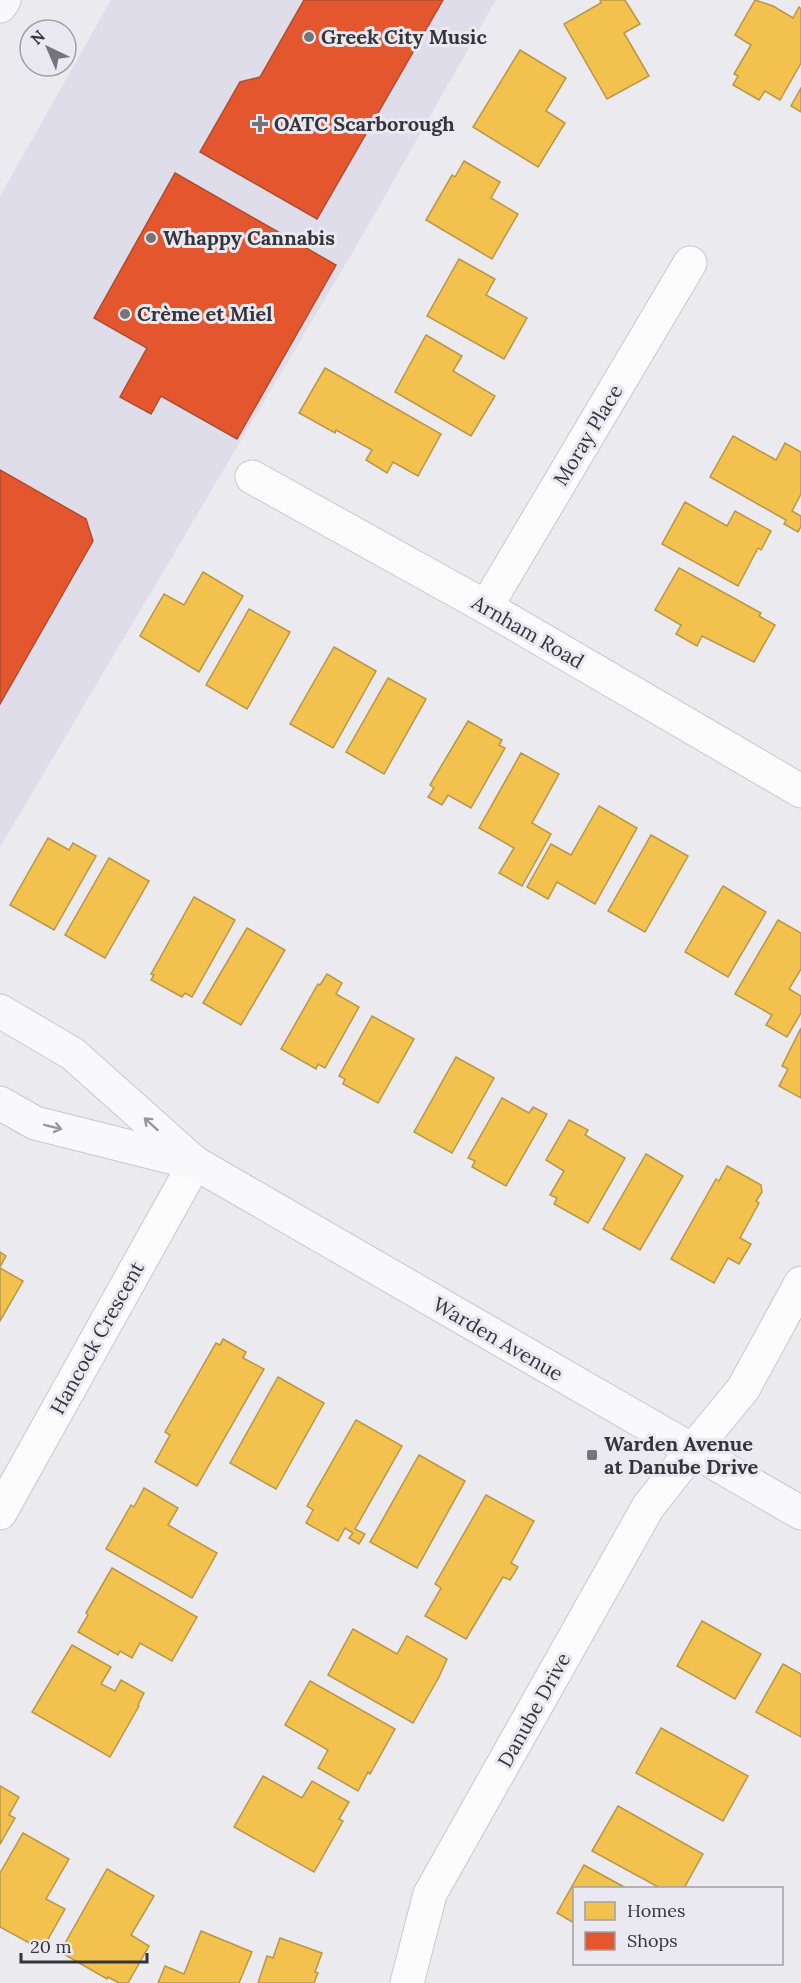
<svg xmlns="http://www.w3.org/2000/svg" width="801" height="1983" font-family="Lora,serif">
<rect width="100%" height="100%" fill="#ebeaef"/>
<path fill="#dfdde9" d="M 111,0 L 496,0 L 361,238 L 0,847 L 0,196 Z"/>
<g fill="#f2c14e" stroke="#b99747" stroke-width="1.5">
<path d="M 601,0 L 625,0 L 640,24 L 624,33 L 649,76 L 607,99 L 564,24 L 601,3 L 600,1 Z"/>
<path d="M 755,0 L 773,6 L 793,18 L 799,7 L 801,9 L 801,63 L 780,100 L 765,91 L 759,100 L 733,85 L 738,76 L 734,74 L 751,45 L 735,35 Z"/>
<path d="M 520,50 L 566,78 L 546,111 L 565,123 L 538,167 L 473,127 Z"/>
<path d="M 801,88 L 801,112 L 791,106 Z"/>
<path d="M 464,161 L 500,182 L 491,198 L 518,214 L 492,259 L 426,220 L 452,175 L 455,177 Z"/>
<path d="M 459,259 L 495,279 L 486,295 L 527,318 L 504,359 L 427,316 Z"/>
<path d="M 426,335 L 462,356 L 453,371 L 495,396 L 471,436 L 395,392 Z"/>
<path d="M 325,368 L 441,434 L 418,476 L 393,462 L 387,473 L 366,460 L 372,450 L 336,430 L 335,433 L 299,413 Z"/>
<path d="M 733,436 L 776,460 L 785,443 L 801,452 L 801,494 L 792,511 L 801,516 L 801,526 L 798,532 L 784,524 L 786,520 L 710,477 Z"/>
<path d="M 685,502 L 727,526 L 735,511 L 771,531 L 761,550 L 758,548 L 738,586 L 662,544 Z"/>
<path d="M 679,568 L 761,613 L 759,616 L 775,625 L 754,662 L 702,636 L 697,646 L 676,634 L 681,625 L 655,610 Z"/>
<path d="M 203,572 L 243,596 L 199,672 L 140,636 L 164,594 L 184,605 Z"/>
<path d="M 249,609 L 290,632 L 247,709 L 206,685 Z"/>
<path d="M 334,647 L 376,671 L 333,748 L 290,724 Z"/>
<path d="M 388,678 L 426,699 L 384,774 L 346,752 Z"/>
<path d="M 468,721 L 502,740 L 499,745 L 505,748 L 471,808 L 448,795 L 442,805 L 428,797 L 434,788 L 430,785 Z"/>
<path d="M 521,753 L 559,774 L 532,823 L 551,834 L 522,886 L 499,873 L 514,848 L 479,828 Z"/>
<path d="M 599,806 L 637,828 L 595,904 L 557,882 L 548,899 L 527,887 L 551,844 L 571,855 Z"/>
<path d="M 651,835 L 688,856 L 645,932 L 608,911 Z"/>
<path d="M 48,838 L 69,850 L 73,843 L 96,856 L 54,930 L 10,905 Z"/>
<path d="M 109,858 L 149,881 L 105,958 L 65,935 Z"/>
<path d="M 723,886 L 766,912 L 728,977 L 685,952 Z"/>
<path d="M 194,897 L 235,920 L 192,997 L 185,993 L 182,997 L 151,980 L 154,975 L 151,974 Z"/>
<path d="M 778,920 L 801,933 L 801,969 L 789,989 L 801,996 L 801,1013 L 787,1037 L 766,1025 L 772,1015 L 735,994 Z"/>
<path d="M 247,928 L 285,950 L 241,1025 L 203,1003 Z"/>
<path d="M 327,974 L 342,983 L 336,994 L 359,1007 L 325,1068 L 318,1064 L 316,1069 L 281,1049 L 318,984 L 320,985 Z"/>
<path d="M 372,1016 L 414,1039 L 378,1103 L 343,1084 L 345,1079 L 339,1076 Z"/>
<path d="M 801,1028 L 801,1098 L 779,1086 L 788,1069 L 782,1066 Z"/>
<path d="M 456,1057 L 494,1078 L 452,1153 L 414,1132 Z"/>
<path d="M 502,1098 L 529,1113 L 533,1107 L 547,1114 L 506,1186 L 472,1167 L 475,1161 L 468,1158 Z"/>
<path d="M 569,1120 L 588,1130 L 585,1135 L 625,1158 L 588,1223 L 554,1204 L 557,1198 L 550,1195 L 564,1171 L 546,1160 Z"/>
<path d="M 646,1154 L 683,1176 L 640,1250 L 603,1229 Z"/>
<path d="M 727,1166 L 761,1185 L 762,1192 L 756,1201 L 759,1203 L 740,1238 L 751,1244 L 739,1264 L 728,1258 L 714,1283 L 671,1259 L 716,1179 L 719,1181 Z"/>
<path d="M 0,1252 L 6,1256 L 0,1267 Z"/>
<path d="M 0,1268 L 23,1281 L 0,1321 Z"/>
<path d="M 223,1339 L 246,1352 L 243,1358 L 264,1369 L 197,1486 L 155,1462 L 170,1435 L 165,1432 L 216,1343 L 220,1345 Z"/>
<path d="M 278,1377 L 324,1403 L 276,1489 L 230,1463 Z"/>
<path d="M 356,1420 L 402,1446 L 355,1529 L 365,1534 L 359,1544 L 349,1538 L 353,1533 L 345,1528 L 338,1541 L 306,1523 L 313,1510 L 307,1506 Z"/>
<path d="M 419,1455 L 465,1481 L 417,1568 L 370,1542 Z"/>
<path d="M 144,1488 L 178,1508 L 168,1525 L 217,1553 L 192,1598 L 106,1549 L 131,1505 L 134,1507 Z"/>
<path d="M 486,1495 L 534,1521 L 511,1563 L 518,1567 L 510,1580 L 503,1577 L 466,1639 L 425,1616 L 441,1588 L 435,1584 Z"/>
<path d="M 112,1568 L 197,1617 L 172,1661 L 140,1643 L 132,1658 L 120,1651 L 118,1655 L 78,1632 L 88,1615 L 86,1613 Z"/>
<path d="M 702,1621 L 761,1654 L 735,1699 L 677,1666 Z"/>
<path d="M 353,1629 L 397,1654 L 407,1636 L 447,1659 L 439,1677 L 413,1723 L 328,1675 Z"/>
<path d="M 72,1645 L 111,1667 L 101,1684 L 115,1691 L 121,1680 L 144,1693 L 138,1705 L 139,1706 L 110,1757 L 32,1712 Z"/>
<path d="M 783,1664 L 801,1674 L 801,1737 L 756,1712 Z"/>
<path d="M 310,1681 L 395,1729 L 370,1774 L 368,1772 L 358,1791 L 318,1768 L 328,1750 L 285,1725 Z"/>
<path d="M 661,1728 L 748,1776 L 723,1821 L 636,1773 Z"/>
<path d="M 263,1776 L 302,1798 L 312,1781 L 349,1802 L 339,1819 L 343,1821 L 314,1872 L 234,1827 Z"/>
<path d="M 0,1786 L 19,1797 L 9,1815 L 15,1818 L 0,1844 Z"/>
<path d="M 618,1806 L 703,1854 L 684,1888 L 660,1888 L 592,1851 Z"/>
<path d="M 23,1833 L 69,1859 L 46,1899 L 65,1909 L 42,1950 L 0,1927 L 0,1873 Z"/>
<path d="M 584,1865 L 626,1888 L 574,1888 L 574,1923 L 557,1913 Z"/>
<path d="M 107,1869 L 154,1896 L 131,1935 L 149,1946 L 128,1983 L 119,1983 L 108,1977 L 107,1979 L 60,1952 Z"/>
<path d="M 201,1931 L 252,1952 L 239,1983 L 158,1983 L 165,1966 L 184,1974 Z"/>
<path d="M 280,1938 L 322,1953 L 315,1972 L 318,1973 L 314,1983 L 258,1983 L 267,1956 L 273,1958 Z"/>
</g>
<g fill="#e4572e" stroke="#b04d31" stroke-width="1.5">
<path d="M 304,0 L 443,0 L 317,219 L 200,152 L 240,82 L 260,77 Z"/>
<path d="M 175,173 L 336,265 L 237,439 L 161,396 L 151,414 L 120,397 L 147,348 L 94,318 Z"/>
<path d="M 0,470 L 86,519 L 93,541 L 0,704 Z"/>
</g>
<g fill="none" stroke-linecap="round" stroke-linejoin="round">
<defs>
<g id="street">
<path d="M 252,477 L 486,607 L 801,791"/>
<path d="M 486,607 L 690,263"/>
<path d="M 0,1513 L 195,1163"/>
<path d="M 407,1983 L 430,1894 L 648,1507 L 692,1451 L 743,1389 L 801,1283"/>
</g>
<g id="secondary">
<path d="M 0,6 L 4,0"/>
<path d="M 0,1011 L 73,1054 L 195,1163 L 801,1513"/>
<path d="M 0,1103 L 35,1123 L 190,1162"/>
</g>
</defs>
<use href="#street" stroke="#c9c8cc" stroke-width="35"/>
<use href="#secondary" stroke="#c9c8cc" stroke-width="35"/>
<use href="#street" stroke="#fcfcfd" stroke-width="33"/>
<use href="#secondary" stroke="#f9f8fb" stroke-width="33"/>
</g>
<defs><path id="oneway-shaft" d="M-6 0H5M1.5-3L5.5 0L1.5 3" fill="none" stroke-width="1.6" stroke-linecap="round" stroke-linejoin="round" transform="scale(1.5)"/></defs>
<g stroke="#97969a">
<use href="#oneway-shaft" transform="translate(151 1124) rotate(-138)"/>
<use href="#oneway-shaft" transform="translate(53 1127) rotate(14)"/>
</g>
<g fill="#757478" stroke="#eae8f1" stroke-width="2">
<circle cx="309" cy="37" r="6"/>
<path d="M257 115h6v6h6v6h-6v6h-6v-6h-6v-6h6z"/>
<circle cx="151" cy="238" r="6"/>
<circle cx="125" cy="314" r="6"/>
<rect x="586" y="1449" width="12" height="12" rx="3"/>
</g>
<g text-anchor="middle" stroke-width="6" stroke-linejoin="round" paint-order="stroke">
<g font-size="20" font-weight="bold" fill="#353538" stroke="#eae8f1" text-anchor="start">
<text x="321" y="44">Greek City Music</text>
<text x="274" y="131">OATC Scarborough</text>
<text x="163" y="245">Whappy Cannabis</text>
<text x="137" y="321">Crème et Miel</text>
<text x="604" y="1451">Warden Avenue<tspan x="604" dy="23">at Danube Drive</tspan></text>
</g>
<g font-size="20" fill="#353538" stroke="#eae8f1">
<text transform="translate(588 435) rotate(-59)" y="7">Moray Place</text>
<text transform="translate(528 632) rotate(30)" y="7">Arnham Road</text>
<text transform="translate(97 1338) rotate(-61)" y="7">Hancock Crescent</text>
<text transform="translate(498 1339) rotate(30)" y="7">Warden Avenue</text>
<text transform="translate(534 1710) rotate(-61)" y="7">Danube Drive</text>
</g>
</g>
<rect x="573" y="1887" width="210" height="78" fill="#eae8f1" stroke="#a2a0a7" stroke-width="1.5"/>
<rect x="585" y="1902" width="30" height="18" fill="#f2c14e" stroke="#a2a0a7" stroke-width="1.5"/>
<text x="627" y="1917" font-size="18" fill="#353538">Homes</text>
<rect x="585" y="1932" width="30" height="18" fill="#e4572e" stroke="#a2a0a7" stroke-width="1.5"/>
<text x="627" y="1947" font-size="18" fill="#353538">Shops</text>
<g transform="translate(48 48) rotate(316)"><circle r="28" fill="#eae8f1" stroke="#a2a0a7" stroke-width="1.5"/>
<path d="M0-4.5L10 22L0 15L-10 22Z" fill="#757478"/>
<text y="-9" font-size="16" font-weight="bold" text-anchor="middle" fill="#353538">N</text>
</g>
<path d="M21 1953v9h126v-9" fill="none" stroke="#353538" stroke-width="3"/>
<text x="30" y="1953" font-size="18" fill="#353538" stroke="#eae8f1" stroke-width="4.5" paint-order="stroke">20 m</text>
</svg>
